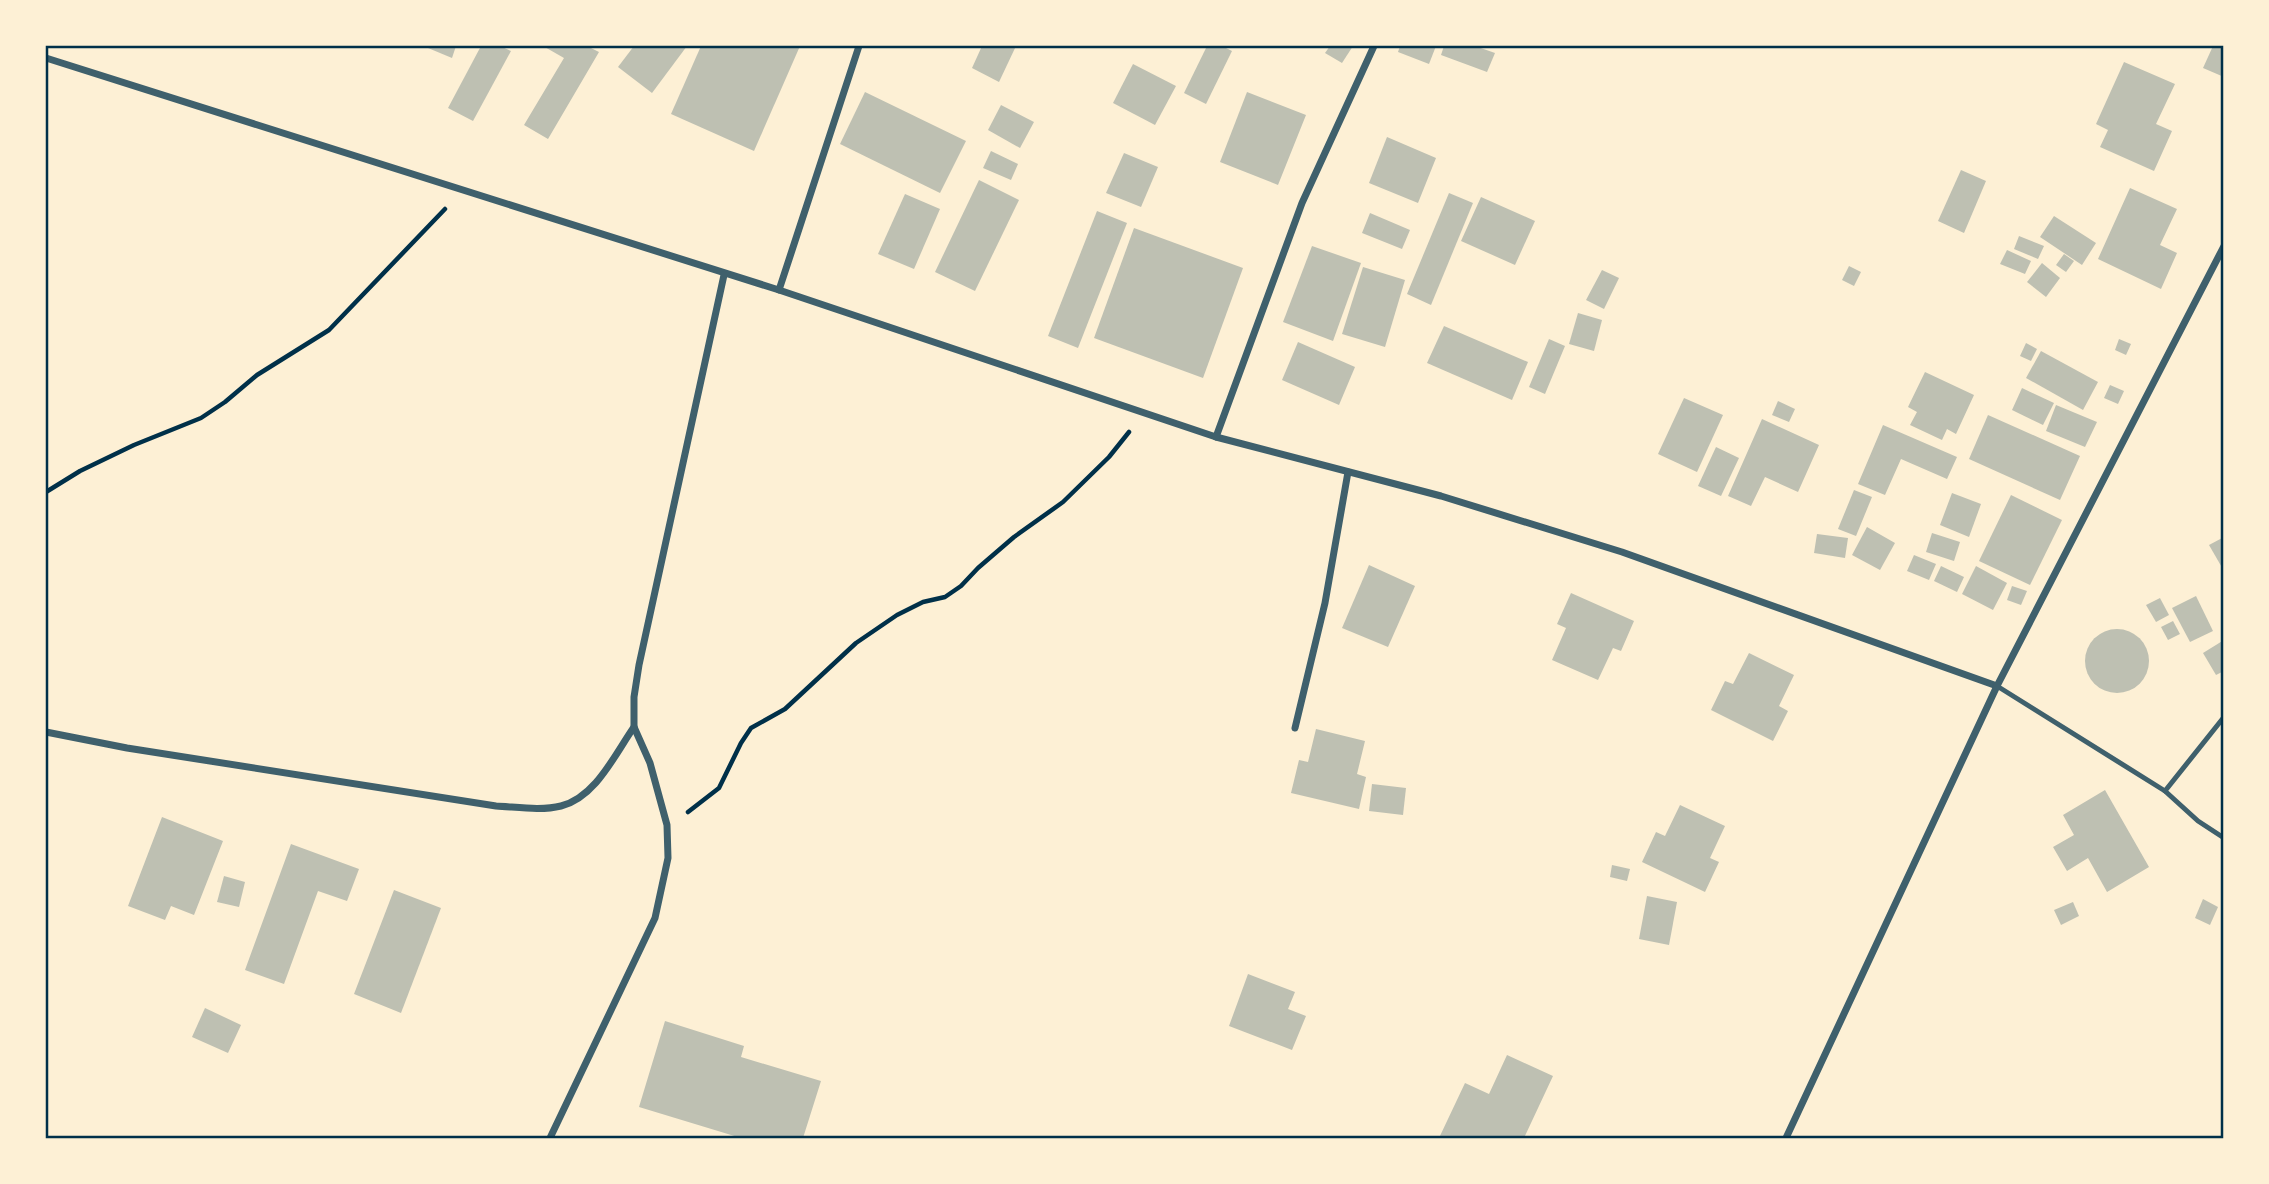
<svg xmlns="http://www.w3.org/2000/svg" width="2269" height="1184" font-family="'Noto Sans',sans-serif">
<rect width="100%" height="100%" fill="#fdf0d5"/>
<g fill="#bec0b2">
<path d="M 429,46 L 456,46 L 452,58 L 428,48 Z"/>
<path d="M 481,46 L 500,46 L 511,51 L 473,121 L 448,108 Z"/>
<path d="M 543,46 L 587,46 L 599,52 L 548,139 L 524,125 L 564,58 Z"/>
<path d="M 634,46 L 687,46 L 652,93 L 618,67 Z"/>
<path d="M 701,46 L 800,46 L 754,151 L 671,114 Z"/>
<path d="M 982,46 L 1016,46 L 999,82 L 972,68 Z"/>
<path d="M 1207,46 L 1222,46 L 1232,51 L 1206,104 L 1184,93 Z"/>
<path d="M 1330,46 L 1353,46 L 1342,63 L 1325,53 Z"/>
<path d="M 1400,46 L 1436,46 L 1429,64 L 1398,52 Z"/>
<path d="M 1444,46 L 1475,46 L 1495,53 L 1487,72 L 1441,55 Z"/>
<path d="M 2213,46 L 2224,46 L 2224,77 L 2203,68 Z"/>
<path d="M 2124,62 L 2175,84 L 2156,124 L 2172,131 L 2154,171 L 2100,147 L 2108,130 L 2096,124 Z"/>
<path d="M 1133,64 L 1176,86 L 1155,125 L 1113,103 Z"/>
<path d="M 865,92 L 966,141 L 940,193 L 840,144 Z"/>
<path d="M 1247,92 L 1306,115 L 1278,185 L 1220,162 Z"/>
<path d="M 1001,105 L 1034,122 L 1020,148 L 988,130 Z"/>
<path d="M 1387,137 L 1436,158 L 1418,203 L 1369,183 Z"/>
<path d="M 991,151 L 1018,164 L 1011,180 L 983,168 Z"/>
<path d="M 1124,153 L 1158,167 L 1141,207 L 1106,193 Z"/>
<path d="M 1961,170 L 1986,181 L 1964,233 L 1938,221 Z"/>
<path d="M 979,180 L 1019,200 L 975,291 L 935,272 Z"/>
<path d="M 2130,188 L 2177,209 L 2160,245 L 2177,253 L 2161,289 L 2098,259 Z"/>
<path d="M 1449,193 L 1473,203 L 1431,305 L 1407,294 Z"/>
<path d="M 905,194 L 940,209 L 914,269 L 878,254 Z"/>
<path d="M 1481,197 L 1535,221 L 1515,265 L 1461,241 Z"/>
<path d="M 1097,211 L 1127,223 L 1078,348 L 1048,336 Z"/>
<path d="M 1370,213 L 1410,230 L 1402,249 L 1362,233 Z"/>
<path d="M 2054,216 L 2096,243 L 2082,265 L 2040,237 Z"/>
<path d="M 1134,228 L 1243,268 L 1203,378 L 1094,338 Z"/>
<path d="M 2019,236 L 2044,246 L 2038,259 L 2014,249 Z"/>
<path d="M 1312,246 L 1361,263 L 1333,341 L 1283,322 Z"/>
<path d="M 2007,250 L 2031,261 L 2025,274 L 2000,264 Z"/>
<path d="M 2064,254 L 2074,261 L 2066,272 L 2056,265 Z"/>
<path d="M 2042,263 L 2060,278 L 2046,297 L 2027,282 Z"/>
<path d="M 1849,266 L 1861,272 L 1854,286 L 1842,280 Z"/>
<path d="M 1363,267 L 1405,280 L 1385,347 L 1342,334 Z"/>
<path d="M 1602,270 L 1619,278 L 1604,309 L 1586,300 Z"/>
<path d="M 1578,313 L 1602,320 L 1594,351 L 1569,344 Z"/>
<path d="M 1444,326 L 1528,362 L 1512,400 L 1427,363 Z"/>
<path d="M 1549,339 L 1565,346 L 1545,394 L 1529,387 Z"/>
<path d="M 2119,339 L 2131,344 L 2126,355 L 2115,350 Z"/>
<path d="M 1298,342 L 1355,367 L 1339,405 L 1282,380 Z"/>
<path d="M 2026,343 L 2037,349 L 2031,361 L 2020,356 Z"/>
<path d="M 2041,351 L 2098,382 L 2083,410 L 2026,378 Z"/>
<path d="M 1925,372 L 1974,395 L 1956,434 L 1947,429 L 1942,440 L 1910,425 L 1917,412 L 1908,407 Z"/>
<path d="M 2110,385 L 2124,391 L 2118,404 L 2104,398 Z"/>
<path d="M 2022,388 L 2054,403 L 2043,425 L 2012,410 Z"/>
<path d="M 1684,398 L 1723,415 L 1697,472 L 1658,454 Z"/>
<path d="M 1778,401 L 1795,409 L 1789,422 L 1772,415 Z"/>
<path d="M 2056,405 L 2097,422 L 2085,447 L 2046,431 Z"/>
<path d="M 1988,415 L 2080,456 L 2060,500 L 1969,459 Z"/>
<path d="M 1762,419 L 1819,445 L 1798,492 L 1765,477 L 1751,506 L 1728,496 Z"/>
<path d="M 1883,425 L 1957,457 L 1947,479 L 1901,459 L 1885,495 L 1858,484 Z"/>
<path d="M 1716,447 L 1739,458 L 1721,496 L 1698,486 Z"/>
<path d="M 1854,490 L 1872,497 L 1856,536 L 1838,529 Z"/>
<path d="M 1952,493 L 1981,504 L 1969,537 L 1940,525 Z"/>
<path d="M 2011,495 L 2062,520 L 2030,585 L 1979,561 Z"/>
<path d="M 1867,527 L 1895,543 L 1880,570 L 1852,555 Z"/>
<path d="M 1932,533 L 1960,542 L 1954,561 L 1926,552 Z"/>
<path d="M 1817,534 L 1848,538 L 1845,558 L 1814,553 Z"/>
<path d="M 2224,537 L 2224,571 L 2209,545 Z"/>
<path d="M 1914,555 L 1936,564 L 1929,580 L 1907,571 Z"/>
<path d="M 1369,565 L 1415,586 L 1388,647 L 1342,628 Z"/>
<path d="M 1941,566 L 1964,577 L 1957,592 L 1934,581 Z"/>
<path d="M 1976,566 L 2007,583 L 1993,610 L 1962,594 Z"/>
<path d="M 2012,586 L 2027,591 L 2021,605 L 2007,600 Z"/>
<path d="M 1571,593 L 1634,621 L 1621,651 L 1613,648 L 1598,680 L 1552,660 L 1566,628 L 1557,624 Z"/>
<path d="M 2196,596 L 2213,631 L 2190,642 L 2172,608 Z"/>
<path d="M 2160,598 L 2169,615 L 2156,622 L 2146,605 Z"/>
<path d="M 2173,621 L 2180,634 L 2168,640 L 2161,627 Z"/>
<circle cx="2117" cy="661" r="32"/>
<path d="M 2224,640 L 2224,671 L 2216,675 L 2203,653 Z"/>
<path d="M 1749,653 L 1794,675 L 1779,706 L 1788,711 L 1773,741 L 1711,710 L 1725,681 L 1733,684 Z"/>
<path d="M 1316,729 L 1365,741 L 1357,774 L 1366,777 L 1359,809 L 1291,793 L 1299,760 L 1308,762 Z"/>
<path d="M 1372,784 L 1406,788 L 1403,815 L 1369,811 Z"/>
<path d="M 2105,790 L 2149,867 L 2107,892 L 2088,858 L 2067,871 L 2053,847 L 2074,835 L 2063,815 Z"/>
<path d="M 1680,805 L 1725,826 L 1710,858 L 1719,862 L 1705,892 L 1642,862 L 1656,832 L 1665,836 Z"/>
<path d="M 162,817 L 223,841 L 194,915 L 171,906 L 165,920 L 128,906 Z"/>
<path d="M 291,844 L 359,869 L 347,901 L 318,891 L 284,984 L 245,970 Z"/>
<path d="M 1612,865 L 1630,869 L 1627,881 L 1610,877 Z"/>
<path d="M 224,876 L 245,882 L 239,907 L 217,902 Z"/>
<path d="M 394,890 L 441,908 L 401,1013 L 354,994 Z"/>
<path d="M 1647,896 L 1677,902 L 1669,945 L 1639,939 Z"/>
<path d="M 2203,899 L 2218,907 L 2210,925 L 2195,918 Z"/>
<path d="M 2073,902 L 2079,916 L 2061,925 L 2054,910 Z"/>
<path d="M 1248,974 L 1295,992 L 1288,1009 L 1306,1016 L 1292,1050 L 1229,1026 Z"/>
<path d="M 205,1008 L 241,1025 L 228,1053 L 192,1037 Z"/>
<path d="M 665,1021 L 744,1046 L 741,1057 L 821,1081 L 803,1138 L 741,1138 L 639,1107 Z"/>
<path d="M 1507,1055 L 1553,1076 L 1524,1138 L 1439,1138 L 1465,1083 L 1489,1094 Z"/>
</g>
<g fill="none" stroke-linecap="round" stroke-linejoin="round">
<g stroke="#003049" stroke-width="4.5">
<path d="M 46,492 L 80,471 L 134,445 L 201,418 L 225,402 L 257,375 L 329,330 L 445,209"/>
<path d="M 688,812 L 719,788 L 741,743 L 751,728 L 785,709 L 856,643 L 897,615 L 923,602 L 945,597 L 961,586 L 978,568 L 1014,537 L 1063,502 L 1109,457 L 1129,432"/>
</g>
<g stroke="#3f606c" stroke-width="5">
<path d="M 1997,686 L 2165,791"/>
<path d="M 2224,717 L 2165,791 L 2198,821 L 2224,838"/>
</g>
<g stroke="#3f606c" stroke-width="7">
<path d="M 46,58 L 779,290 L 1216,437 L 1441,496 L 1622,552 L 1997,686"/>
<path d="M 779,290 L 859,46"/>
<path d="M 1216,437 L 1302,203 L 1374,46"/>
<path d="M 1295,728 L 1325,603 L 1348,472"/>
<path d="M 46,732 L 127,748 L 496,806 C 517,807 541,811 561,806 C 596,797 615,754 634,727"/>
<path d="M 550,1138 L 655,918 L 668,858 L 667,825 L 650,763 L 634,727 L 634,697 L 639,665 L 724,275"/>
<path d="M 1786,1138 L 1997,686 L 2224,246"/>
</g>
</g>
<rect width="2269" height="1184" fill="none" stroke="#fdf0d5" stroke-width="94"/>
<rect x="47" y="47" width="2175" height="1090" fill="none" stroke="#003049" stroke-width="2.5"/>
</svg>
